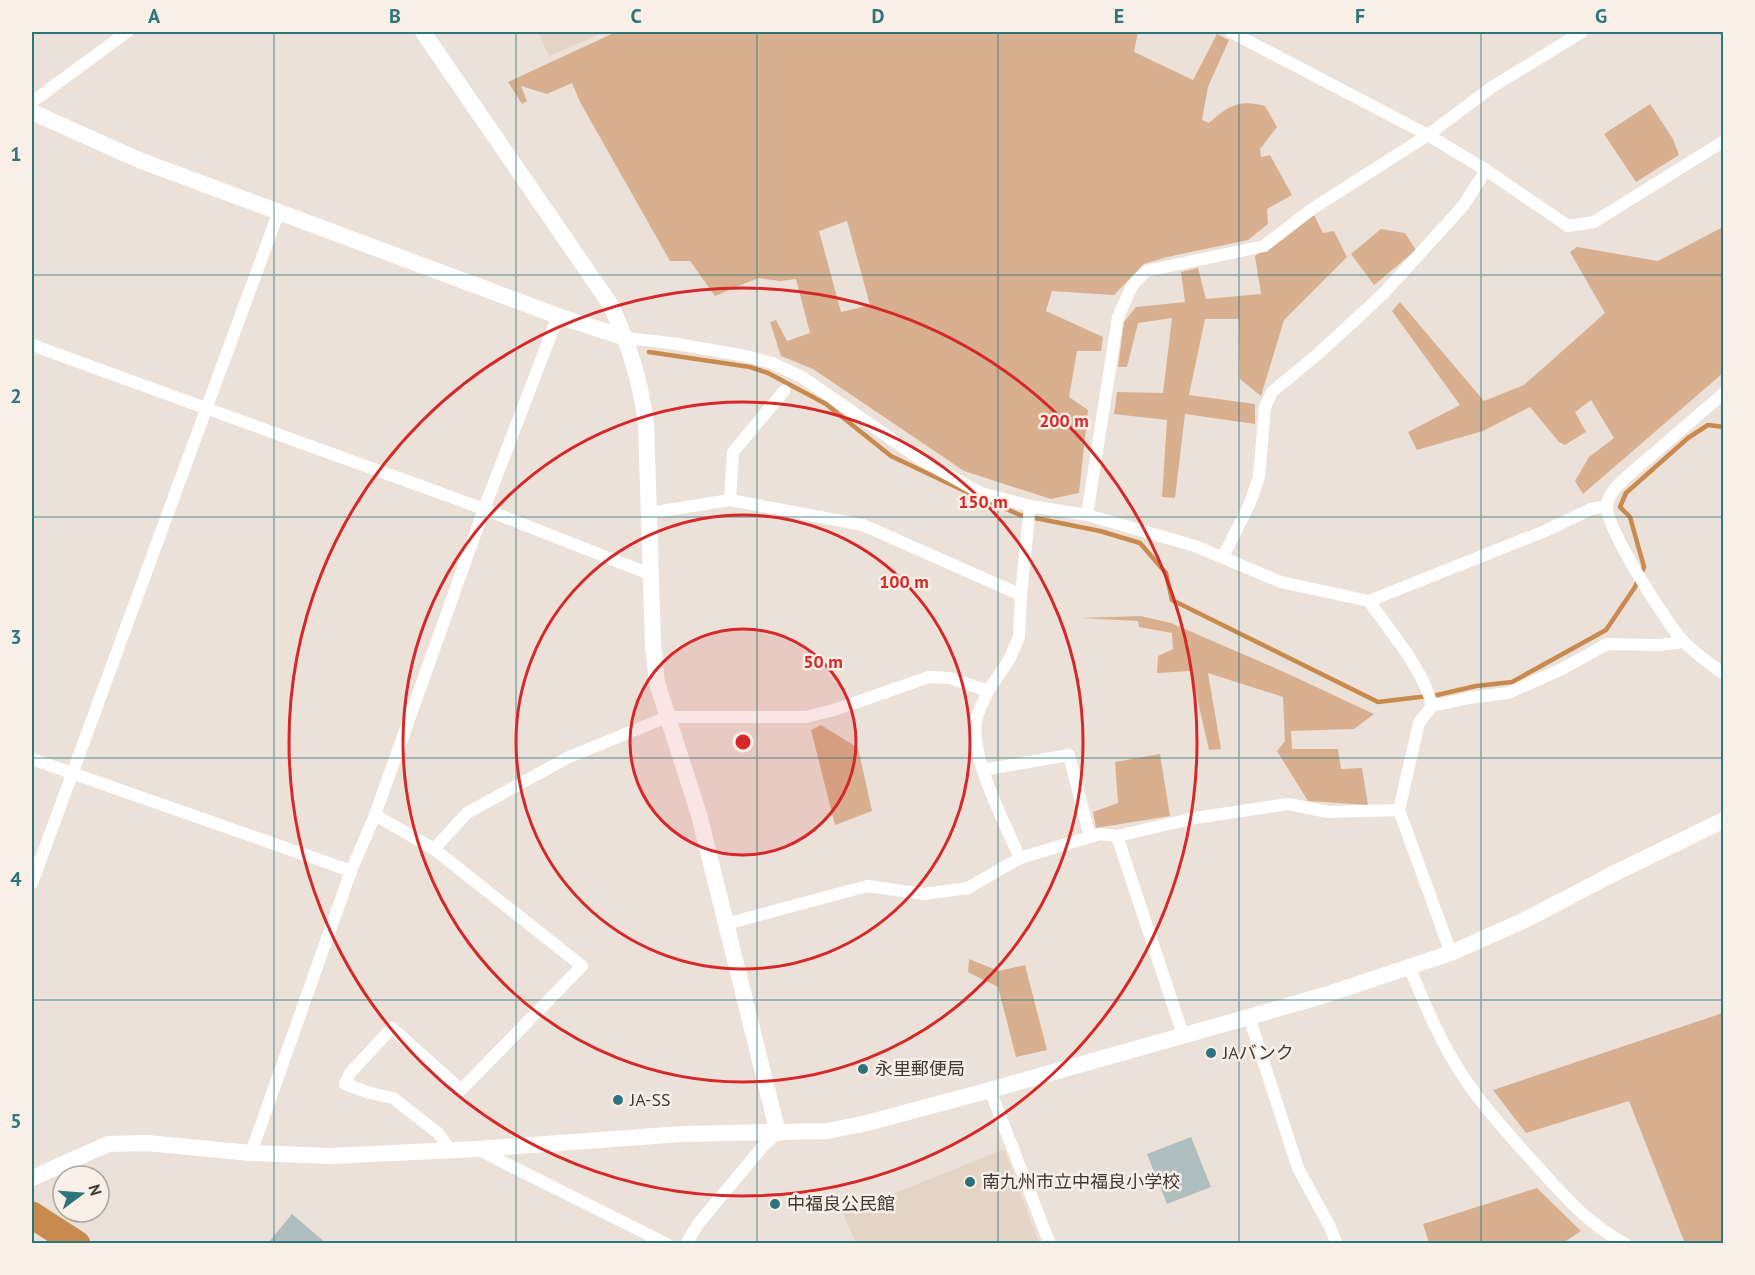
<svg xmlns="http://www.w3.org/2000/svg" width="1755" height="1275" font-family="'PT Sans','Noto Sans JP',sans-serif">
<rect width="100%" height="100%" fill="#ece1d9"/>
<g fill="#e3d4c6">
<path d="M 538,32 L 605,32 L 549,56 Z"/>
<path d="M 1004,1149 L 1039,1243 L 856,1243 L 843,1214 Z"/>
</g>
<g fill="#d8b08f" fill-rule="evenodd">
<path d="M 616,32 L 1138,32 L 1134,52 L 1193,80 L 1217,34 L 1229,40 L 1208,87 L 1202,120 L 1209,123 C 1228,106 1239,99 1265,106 L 1277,127 L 1260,149 L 1261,157 L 1270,155 L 1292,195 L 1267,209 L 1268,224 L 1248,240 L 1167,257 L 1144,264 L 1114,295 L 1052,291 L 1046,311 L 1103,337 L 1101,351 L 1077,351 L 1069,397 L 1088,410 L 1079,493 L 1051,499 L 964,471 L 813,369 L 781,356 L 770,322 L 776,320 L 787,341 L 810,333 L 796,279 L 780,281 L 758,278 L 715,296 L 690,261 L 670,261 L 580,102 L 572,83 L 547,94 L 521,86 L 527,101 L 522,104 L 508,82 ZM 847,221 L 870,305 L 841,312 L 819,231 Z"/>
<path d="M 1650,104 L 1673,139 L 1679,155 L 1636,182 L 1604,134 Z"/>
<path d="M 1314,215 L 1323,233 L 1334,231 L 1347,257 L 1284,320 L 1261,396 L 1240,379 L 1239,319 L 1205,319 L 1189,395 L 1255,404 L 1255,424 L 1185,414 L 1175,498 L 1162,497 L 1167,420 L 1114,414 L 1117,392 L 1163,393 L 1172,318 L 1138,323 L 1127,367 L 1118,367 L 1124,322 L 1136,307 L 1185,302 L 1181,272 L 1198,268 L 1206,299 L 1261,294 L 1255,256 Z"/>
<path d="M 1723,227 L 1723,373 L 1583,494 L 1575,481 L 1589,457 L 1614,438 L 1591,400 L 1575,412 L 1586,432 L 1565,445 L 1559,442 L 1530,407 L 1483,431 L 1417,450 L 1408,432 L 1460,405 L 1392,311 L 1400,302 L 1484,401 L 1524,385 L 1605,313 L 1570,252 L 1577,247 L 1658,261 Z"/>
<path d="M 1381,229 L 1405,233 L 1416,250 L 1374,285 L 1351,254 Z"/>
<path d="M 1140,616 L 1171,623 L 1284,672 L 1374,714 L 1354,729 L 1291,731 L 1292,749 L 1338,749 L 1341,769 L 1362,768 L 1368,805 L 1308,801 L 1277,751 L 1285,741 L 1283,697 L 1208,673 L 1221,749 L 1209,750 L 1191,671 L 1157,673 L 1158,656 L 1173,649 L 1172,633 L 1139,627 L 1138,621 L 1081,618 Z"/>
<path d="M 821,725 L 858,748 L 872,811 L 835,825 L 811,730 Z"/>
<path d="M 1160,754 L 1170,816 L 1096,828 L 1093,812 L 1118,803 L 1115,762 Z"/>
<path d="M 969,959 L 999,971 L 1025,965 L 1047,1050 L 1016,1057 L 998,987 L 968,972 Z"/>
<path d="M 1723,1013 L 1723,1243 L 1688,1243 L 1684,1241 L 1629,1101 L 1526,1133 L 1493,1090 Z"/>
<path d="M 1537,1188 L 1581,1231 L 1563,1243 L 1429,1243 L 1423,1224 Z"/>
</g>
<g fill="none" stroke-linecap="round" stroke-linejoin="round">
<g stroke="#c98a50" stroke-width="4.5">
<path d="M 649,352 L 750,367 L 768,373 L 826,404 L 891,456 L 973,495"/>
<path d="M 981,498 L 1020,515 L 1100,531 L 1140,543 L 1166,573 L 1172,600 L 1378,702 L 1437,695 L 1476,686 L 1512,682 L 1606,630 L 1635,587 L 1644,567 L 1630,517 L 1620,507 L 1626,493 L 1688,438 L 1708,425 L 1724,427"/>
</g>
<path stroke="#c98a50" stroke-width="27" d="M 32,1215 L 77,1244"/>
</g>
<g fill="#afbebf">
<path d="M 1191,1137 L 1211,1187 L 1167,1204 L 1147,1154 Z"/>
<path d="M 292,1214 L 327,1244 L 271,1244 L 269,1242 Z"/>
</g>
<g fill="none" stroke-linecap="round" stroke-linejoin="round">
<g stroke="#fff" stroke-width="12">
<path d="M 32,102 L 127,32"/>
<path d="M 1486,170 L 1568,226 L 1594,222 L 1724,141"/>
<path d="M 626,338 L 671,343 L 746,356 L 772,363 L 802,377 L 923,461 L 981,493 L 1030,506 L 1087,515 L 1195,546 L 1281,582 L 1369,601 L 1545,531 L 1591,509 L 1607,506"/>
<path d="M 32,345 L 484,509 L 652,575"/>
<path d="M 1724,393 L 1624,479 C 1617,486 1608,495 1607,506 C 1604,525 1668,626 1684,642 C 1696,654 1710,664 1724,674"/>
<path d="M 730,500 L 733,452 L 784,391"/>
<path d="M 649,513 L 730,500 L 863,525 L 1021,595"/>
<path d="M 1087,515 L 1118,317 L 1132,286 L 1146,271 L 1264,246 L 1312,209 L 1428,135 L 1492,87 L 1582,32"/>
<path d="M 1223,557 L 1250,503 L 1259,477 L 1265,407 L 1272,392 L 1319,353 L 1384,293 L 1463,206 L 1486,170 L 1428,135 L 1231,32"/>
<path d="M 1369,601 C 1389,630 1425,671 1432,706 L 1419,723 L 1399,810 L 1451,953"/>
<path d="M 988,691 C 984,700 978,711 976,721 C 971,761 1004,821 1020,858"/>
<path d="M 1432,706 L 1469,698 L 1508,693 L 1562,669 L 1607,644 L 1659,645 L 1684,642"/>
<path d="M 32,759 L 351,871"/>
<path d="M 983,770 L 1069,755 L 1090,837"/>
<path d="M 375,815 L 434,849 L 582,966 L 461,1090 L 392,1028 L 350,1073 L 345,1084 L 370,1093 L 393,1098 L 438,1133 L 451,1151"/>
<path d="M 1117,836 L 1195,818 L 1288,804 L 1328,812 L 1399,810"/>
<path d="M 434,849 L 467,813 L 569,757 L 667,717 L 806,717 L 834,710 L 929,677 L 950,678 L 988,691 L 1009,660 L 1019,637 L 1021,595 L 1030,506"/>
<path d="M 32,883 L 279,211"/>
<path d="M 726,924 L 867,886 L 924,894 L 968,888 L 1020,858 L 1100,834 L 1117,836 L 1183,1035"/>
<path d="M 1409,966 C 1426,1008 1443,1048 1469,1085 C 1488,1113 1514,1140 1537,1166 C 1564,1196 1589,1225 1626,1244"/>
<path d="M 1249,1017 L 1298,1168 L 1329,1225 L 1337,1244"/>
<path d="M 990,1090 L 1050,1244"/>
<path d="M 477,1149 L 667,1244"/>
<path d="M 251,1153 L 351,871 L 375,815 L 484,509 L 558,316"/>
<path d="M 686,1244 L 698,1224 L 764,1145 L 778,1133"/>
</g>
<g stroke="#fff" stroke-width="16">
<path d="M 423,32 L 610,304 C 629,344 640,379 646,423 L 653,644 L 657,683 L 699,815 L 778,1133"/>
<path d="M 32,112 L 139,160 L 558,316 L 626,338"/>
<path d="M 32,1178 L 108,1144 L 147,1143 L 251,1153 L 330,1156 L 477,1149 L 682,1134 L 828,1131 L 867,1123 L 990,1090 L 1249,1017 L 1325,995 L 1451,953 L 1525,920 L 1613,874 L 1724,820"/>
</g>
</g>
<path fill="none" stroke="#2b757b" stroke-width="1.5" stroke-opacity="0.55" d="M 274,32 L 274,1244M 516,32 L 516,1244M 757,32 L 757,1244M 998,32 L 998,1244M 1239,32 L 1239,1244M 1481,32 L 1481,1244M 32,275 L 1724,275M 32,517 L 1724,517M 32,758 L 1724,758M 32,1000 L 1724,1000"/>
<circle cx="743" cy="742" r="113" fill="#d62828" fill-opacity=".12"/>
<g fill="none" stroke="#d62828" stroke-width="3">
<circle cx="743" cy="742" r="113"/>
<circle cx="743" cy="742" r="227"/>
<circle cx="743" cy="742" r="340"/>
<circle cx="743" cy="742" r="454"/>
</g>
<g fill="#2b757b" stroke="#f9efe6" stroke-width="2">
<circle cx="1211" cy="1053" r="6"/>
<circle cx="863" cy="1069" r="6"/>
<circle cx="618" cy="1100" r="6"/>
<circle cx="970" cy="1182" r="6"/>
<circle cx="775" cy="1204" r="6"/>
</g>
<g text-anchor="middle" stroke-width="5" stroke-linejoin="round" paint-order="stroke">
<g font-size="18" fill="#3c3834" stroke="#f9efe6" text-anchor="start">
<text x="1223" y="1059">JAバンク</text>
<text x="875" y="1075">永里郵便局</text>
<text x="630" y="1106">JA-SS</text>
<text x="982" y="1188">南九州市立中福良小学校</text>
<text x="787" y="1210">中福良公民館</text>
</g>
</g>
<circle cx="743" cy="742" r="9" fill="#d62828" stroke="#f9efe6" stroke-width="3"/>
<g font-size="18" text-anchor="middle" font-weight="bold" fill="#d62828" stroke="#f9efe6" stroke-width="5" stroke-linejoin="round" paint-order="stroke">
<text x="1064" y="427">200 m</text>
<text x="983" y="508">150 m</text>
<text x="904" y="588">100 m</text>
<text x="823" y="668">50 m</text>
</g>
<rect width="1755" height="1275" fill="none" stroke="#f9efe6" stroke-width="66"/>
<g transform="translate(81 1194) rotate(74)"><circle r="28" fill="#f9efe6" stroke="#ada69f" stroke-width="1.5"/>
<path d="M0-4.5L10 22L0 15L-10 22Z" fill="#2b757b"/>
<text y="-9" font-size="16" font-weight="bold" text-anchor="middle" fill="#3c3834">N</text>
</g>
<rect x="33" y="33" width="1689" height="1209" fill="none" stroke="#2b757b" stroke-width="2"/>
<g font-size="20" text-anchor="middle" font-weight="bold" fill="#2b757b">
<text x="154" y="23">A</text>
<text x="395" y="23">B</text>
<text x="636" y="23">C</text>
<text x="878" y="23">D</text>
<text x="1119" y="23">E</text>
<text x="1360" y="23">F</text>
<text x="1601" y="23">G</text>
<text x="16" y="161">1</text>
<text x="16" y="403">2</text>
<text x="16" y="644">3</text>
<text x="16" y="886">4</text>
<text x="16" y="1128">5</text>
</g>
</svg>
